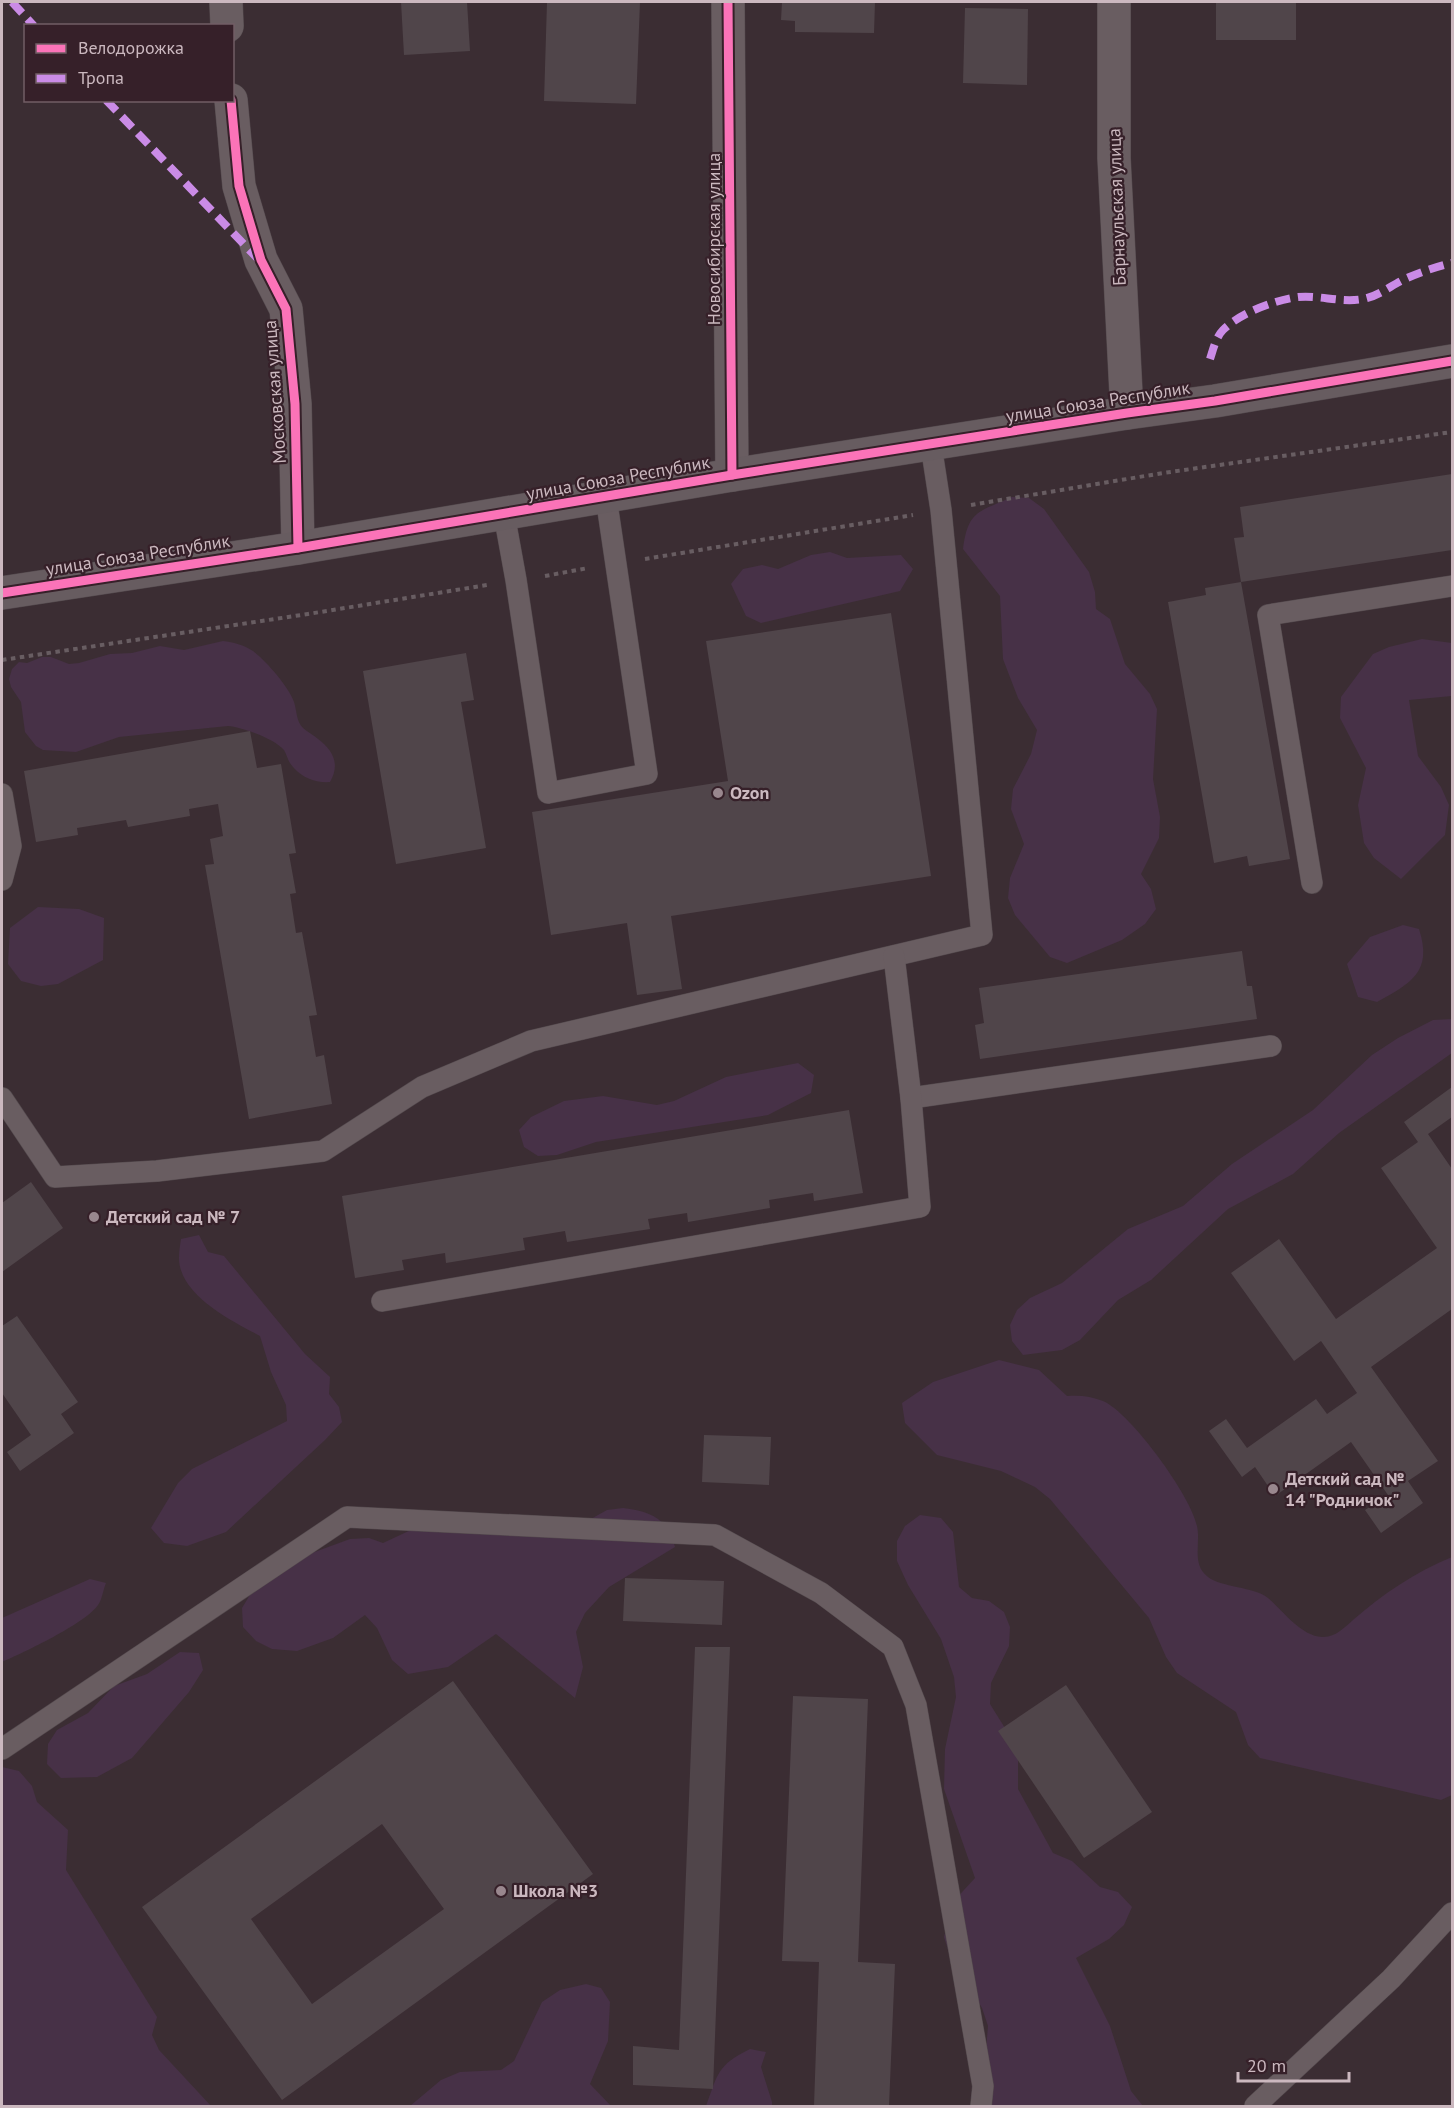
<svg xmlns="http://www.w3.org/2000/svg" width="1454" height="2108" font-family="'PT Sans',sans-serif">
<rect width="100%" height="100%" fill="#3b2d33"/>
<g fill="#473147">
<path d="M 1012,497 L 1029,498 L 1044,509 L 1089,572 L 1095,592 L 1096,609 L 1110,619 L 1125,664 L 1150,694 L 1157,709 L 1153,779 L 1160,817 L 1159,838 L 1141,874 L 1151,889 L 1156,909 L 1145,924 L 1122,940 L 1067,963 L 1050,957 L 1015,915 L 1008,898 L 1010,878 L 1024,844 L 1011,809 L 1013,789 L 1031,754 L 1037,730 L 1018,698 L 1003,659 L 1000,596 L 963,549 C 968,510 979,512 1012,497 Z"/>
<path d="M 830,552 L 847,558 L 901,555 L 913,569 L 900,591 L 761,623 L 746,616 L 731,584 L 743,569 L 762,565 L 778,569 L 811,555 Z"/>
<path d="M 1422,639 L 1452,643 L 1452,696 L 1409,700 L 1418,756 L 1441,787 L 1449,805 L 1445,835 L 1401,879 L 1374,858 L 1364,843 L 1358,805 L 1366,768 L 1340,718 L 1341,697 L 1373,654 L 1389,647 Z"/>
<path d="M 223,641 C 233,642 244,645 253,651 C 266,661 289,687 294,702 C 297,711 296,721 303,728 C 307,732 314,735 318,739 C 334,751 340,765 330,782 C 316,783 302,778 293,767 C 288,762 287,755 284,750 C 275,739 242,727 228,726 L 119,737 L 76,752 L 43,750 L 36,746 L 25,732 L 21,702 L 11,687 L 9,679 L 12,669 L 19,662 L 27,663 L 42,657 L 51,657 L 69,664 L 79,663 L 110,654 L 132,653 L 160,646 L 184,650 Z"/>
<path d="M 38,907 L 79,909 L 104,918 L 103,960 L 58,984 L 41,986 L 21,981 L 8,964 L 10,928 Z"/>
<path d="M 1403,925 L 1419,929 C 1433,972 1411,983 1377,1002 L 1358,997 L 1347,964 L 1370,937 Z"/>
<path d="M 1452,1019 L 1452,1053 L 1339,1133 L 1293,1174 L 1228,1209 L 1151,1280 L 1118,1300 L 1080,1340 L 1062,1350 L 1023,1355 L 1012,1341 L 1010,1325 L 1017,1310 L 1030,1298 L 1062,1283 L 1128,1229 L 1183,1206 L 1232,1164 L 1313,1110 L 1372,1055 L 1398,1038 L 1433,1020 Z"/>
<path d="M 798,1063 L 814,1075 L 811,1093 L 768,1115 L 596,1142 L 557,1155 L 538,1156 L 524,1147 L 519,1130 L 531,1117 L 564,1101 L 603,1096 L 657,1105 L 674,1101 L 726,1077 Z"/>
<path d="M 199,1235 L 208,1252 L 224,1256 L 305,1354 L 330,1377 L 329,1394 L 339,1407 L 342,1422 L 325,1440 L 226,1532 L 187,1546 L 164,1543 L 151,1528 L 178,1483 L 192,1469 L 287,1421 L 286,1405 L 271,1372 L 260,1336 C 232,1321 179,1295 179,1258 C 179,1252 180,1245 181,1239 Z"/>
<path d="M 999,1360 L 1039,1370 L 1067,1396 C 1080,1395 1091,1396 1103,1401 C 1131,1413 1191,1496 1197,1526 C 1201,1544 1191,1564 1208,1577 C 1220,1587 1255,1587 1268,1598 C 1283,1611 1301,1636 1322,1637 C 1335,1638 1345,1627 1353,1620 C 1383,1594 1415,1572 1452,1557 L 1452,1795 L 1441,1800 L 1260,1758 L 1248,1745 L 1236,1712 L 1177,1673 L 1166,1657 L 1149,1618 L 1050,1499 L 1035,1487 L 1001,1471 L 937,1455 L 905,1423 L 902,1403 L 933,1382 Z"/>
<path d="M 623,1508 C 652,1512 667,1518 675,1547 L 609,1587 L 585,1613 L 576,1632 L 583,1667 L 575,1698 L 496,1634 L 448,1667 L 408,1674 L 392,1660 L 377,1628 L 365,1615 L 333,1638 L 297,1651 L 272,1649 L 256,1641 L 243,1627 L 242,1608 L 251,1593 L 282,1564 L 350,1539 L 369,1538 L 383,1543 L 413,1529 L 432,1525 L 447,1533 L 496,1518 L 571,1530 L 607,1510 Z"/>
<path d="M 920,1515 L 941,1518 L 953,1532 L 959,1587 L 972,1598 L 989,1601 L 1004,1612 L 1010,1627 L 1009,1646 L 991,1683 L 990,1704 L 1018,1749 L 1018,1789 L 1053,1853 L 1072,1861 L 1100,1887 L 1118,1892 L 1132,1907 L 1124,1925 L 1109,1939 L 1076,1958 L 1110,2026 L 1131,2091 L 1143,2106 L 992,2106 L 983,2086 L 988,2026 L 982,2008 L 950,1956 L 944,1937 L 952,1903 L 975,1878 L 944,1789 L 945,1749 L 956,1697 L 954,1677 L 941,1639 L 908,1585 L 897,1561 L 897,1541 L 905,1526 Z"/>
<path d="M 90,1579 L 106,1583 C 103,1590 102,1600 98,1605 C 86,1623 23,1653 2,1662 L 2,1618 Z"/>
<path d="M 180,1652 L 199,1653 L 203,1670 L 189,1692 L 132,1758 L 97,1777 L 61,1778 L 47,1764 L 48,1744 L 57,1730 L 88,1713 L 114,1686 L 147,1674 Z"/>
<path d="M 2,1767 L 19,1771 L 32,1786 L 37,1802 L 68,1830 L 66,1870 L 157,2017 L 152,2035 L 159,2050 L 211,2106 L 2,2106 Z"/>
<path d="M 586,1984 L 601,1988 L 610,2002 L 608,2041 L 590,2084 L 611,2106 L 410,2106 L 441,2080 L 460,2072 L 501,2070 L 514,2061 L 542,2002 L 560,1990 Z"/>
<path d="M 750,2049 L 766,2052 L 761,2067 L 772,2102 L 772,2106 L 706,2106 C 718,2074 717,2065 750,2049 Z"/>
</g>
<g fill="#50454a" fill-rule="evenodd">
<path d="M 401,2 L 467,2 L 470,51 L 404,55 Z"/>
<path d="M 547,2 L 640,2 L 636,104 L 544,101 Z"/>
<path d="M 782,2 L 875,2 L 874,33 L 795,32 L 795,21 L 781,20 Z"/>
<rect x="1216" y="2" width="80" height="38"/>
<path d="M 965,8 L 1028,9 L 1027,85 L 963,83 Z"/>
<path d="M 1452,474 L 1452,550 L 1241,582 L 1290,859 L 1249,866 L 1247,856 L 1214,863 L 1168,602 L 1206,595 L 1205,588 L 1241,582 L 1234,538 L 1244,537 L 1240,507 Z"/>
<path d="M 891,613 L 931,876 L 671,916 L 682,989 L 637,995 L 627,923 L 551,935 L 532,812 L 728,781 L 706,641 Z"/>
<path d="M 466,653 L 474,700 L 461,702 L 486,848 L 396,864 L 363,671 Z"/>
<path d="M 250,731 L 257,768 L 281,764 L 296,853 L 289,854 L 296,893 L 290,894 L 296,933 L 302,932 L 317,1015 L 309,1016 L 316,1057 L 324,1055 L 332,1104 L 249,1119 L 205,865 L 214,864 L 210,839 L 223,836 L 218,804 L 189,809 L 190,816 L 128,827 L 126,820 L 77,828 L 78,835 L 36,842 L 24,771 Z"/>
<path d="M 1242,951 L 1247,986 L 1252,986 L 1257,1019 L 980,1059 L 975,1025 L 984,1023 L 979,988 Z"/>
<path d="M 1452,1087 L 1452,1117 L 1428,1134 L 1452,1169 L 1452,1309 L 1371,1367 L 1438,1461 L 1408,1481 L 1423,1503 L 1381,1533 L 1365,1510 L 1388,1495 L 1351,1442 L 1275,1496 L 1255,1467 L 1242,1477 L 1209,1431 L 1226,1419 L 1247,1448 L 1316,1399 L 1327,1414 L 1357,1393 L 1321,1341 L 1294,1361 L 1231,1273 L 1279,1239 L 1336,1319 L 1437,1248 L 1381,1168 L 1418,1142 L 1404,1122 Z"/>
<path d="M 849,1110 L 863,1193 L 814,1201 L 813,1193 L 769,1200 L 770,1208 L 688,1222 L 687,1213 L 648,1219 L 650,1229 L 567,1242 L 565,1231 L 523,1238 L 525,1250 L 446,1263 L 445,1253 L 402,1260 L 404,1270 L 355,1278 L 342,1196 Z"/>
<path d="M 31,1182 L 63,1228 L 2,1272 L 2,1203 Z"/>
<path d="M 17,1316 L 78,1402 L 61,1414 L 74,1433 L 20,1471 L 7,1452 L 31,1435 L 2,1393 L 2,1326 Z"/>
<path d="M 704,1435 L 771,1437 L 769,1485 L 702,1482 Z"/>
<path d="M 625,1578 L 724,1581 L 722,1625 L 623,1621 Z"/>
<path d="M 695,1647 L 730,1647 L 713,2089 L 633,2085 L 633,2046 L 679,2050 Z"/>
<path d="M 453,1681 L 593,1874 L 282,2100 L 142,1907 ZM 382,1824 L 444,1909 L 312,2004 L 251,1919 Z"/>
<path d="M 1066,1685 L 1152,1812 L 1084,1858 L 998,1731 Z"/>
<path d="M 793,1696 L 868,1699 L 858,1962 L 895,1964 L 889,2106 L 814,2106 L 819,1962 L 782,1961 Z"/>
</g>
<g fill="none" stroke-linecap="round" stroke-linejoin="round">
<defs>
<g id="lane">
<path d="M 504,514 L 516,580 L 548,793 L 647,774 L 606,497"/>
<path d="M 2,794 L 11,846 L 2,880"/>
<path d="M 1312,883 L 1268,615 L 1452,586"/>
<path d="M 2,1098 L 55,1177 L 157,1171 L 323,1151 L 422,1087 L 531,1041 L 982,935 L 941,510 L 931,445"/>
<path d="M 911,1098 L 1271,1046"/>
<path d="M 382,1301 L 920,1207 L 911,1098 L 894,956"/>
<path d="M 2,1749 L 347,1517 L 715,1535 L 821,1593 L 893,1647 L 916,1705 L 983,2086 L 981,2106"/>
<path d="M 1255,2106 L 1391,1979 L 1452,1913"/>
</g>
<g id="street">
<path d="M 226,2 L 227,26"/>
<path d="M 728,2 L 732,475"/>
<path d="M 1114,2 L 1114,158 L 1127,413"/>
<path d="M 231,100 L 239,186 L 261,260 L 286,309 L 295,404 L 298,548"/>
</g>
<path id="secondary" d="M 2,593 L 298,548 L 732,475 L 1127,413 L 1215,401 L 1452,361"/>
</defs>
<use href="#lane" stroke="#53494d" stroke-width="22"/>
<use href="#street" stroke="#53494d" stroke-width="34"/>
<use href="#secondary" stroke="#53494d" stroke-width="34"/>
<g stroke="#685d62" stroke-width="4" stroke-dasharray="4.5 4.5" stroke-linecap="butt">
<path d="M 971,505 L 1163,473 L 1452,432"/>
<path d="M 645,559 L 913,515"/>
<path d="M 545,576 L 588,568"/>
<path d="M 2,660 L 308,614 L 487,585"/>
</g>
<use href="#lane" stroke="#695d61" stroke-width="21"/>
<use href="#street" stroke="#695d61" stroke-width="33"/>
<use href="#secondary" stroke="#675c60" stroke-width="33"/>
<g stroke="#ca8be6" stroke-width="8" stroke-dasharray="15 8" stroke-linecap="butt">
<path d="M 12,2 L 34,26"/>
<path d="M 106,100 L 258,259"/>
<path d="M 1210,359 C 1213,350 1216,337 1223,330 C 1240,313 1275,300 1298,297 C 1320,295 1341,303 1363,299 C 1379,296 1390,286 1405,279 C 1420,272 1436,267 1452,263"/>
</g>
<defs>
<g id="cycleway">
<path d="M 728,2 L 732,475"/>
<path d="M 231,100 L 239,186 L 261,260 L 286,309 L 295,404 L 298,548"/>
<path d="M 2,593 L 298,548 L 732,475 L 1127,413 L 1215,401 L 1452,361"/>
</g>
</defs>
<use href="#cycleway" stroke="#362029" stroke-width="13"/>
<use href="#cycleway" stroke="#fb73b8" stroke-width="9"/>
</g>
<g fill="#99878e" stroke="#362029" stroke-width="2">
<circle cx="718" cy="793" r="6"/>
<circle cx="94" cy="1217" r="6"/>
<circle cx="1273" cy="1489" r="6"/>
<circle cx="501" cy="1891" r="6"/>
</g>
<g text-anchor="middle" stroke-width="4.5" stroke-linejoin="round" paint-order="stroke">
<g font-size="18" fill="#cbb8bf" stroke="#362029">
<text transform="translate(1117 207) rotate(-92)" y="6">Барнаульская улица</text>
<text transform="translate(714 239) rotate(-90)" y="6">Новосибирская улица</text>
<text transform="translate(275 392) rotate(-94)" y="6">Московская улица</text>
<text transform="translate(1098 402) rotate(-9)" y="6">улица Союза Республик</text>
<text transform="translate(618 478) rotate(-10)" y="6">улица Союза Республик</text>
<text transform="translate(138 555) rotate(-9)" y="6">улица Союза Республик</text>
</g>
<g font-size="18" font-weight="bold" fill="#cbb8bf" stroke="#362029" text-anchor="start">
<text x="730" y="799">Ozon</text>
<text x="106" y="1223">Детский сад № 7</text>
<text x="1285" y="1485">Детский сад №<tspan x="1285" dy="21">14 "Родничок"</tspan></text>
<text x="513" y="1897">Школа №3</text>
</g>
</g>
<rect width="1454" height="2108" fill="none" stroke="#cbb8bf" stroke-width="6"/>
<rect x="24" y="24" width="210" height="78" fill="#362029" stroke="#725d65" stroke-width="1.5"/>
<rect x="36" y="44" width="30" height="9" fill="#fb73b8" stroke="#725d65" stroke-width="1.5"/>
<text x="78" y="54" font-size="18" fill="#cbb8bf">Велодорожка</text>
<rect x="36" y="74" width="30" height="9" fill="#ca8be6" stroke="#725d65" stroke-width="1.5"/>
<text x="78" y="84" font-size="18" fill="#cbb8bf">Тропа</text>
<path d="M1238 2072v9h111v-9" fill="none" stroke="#cbb8bf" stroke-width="3"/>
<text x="1247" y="2072" font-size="18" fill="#cbb8bf" stroke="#362029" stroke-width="4.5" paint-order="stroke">20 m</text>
</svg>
